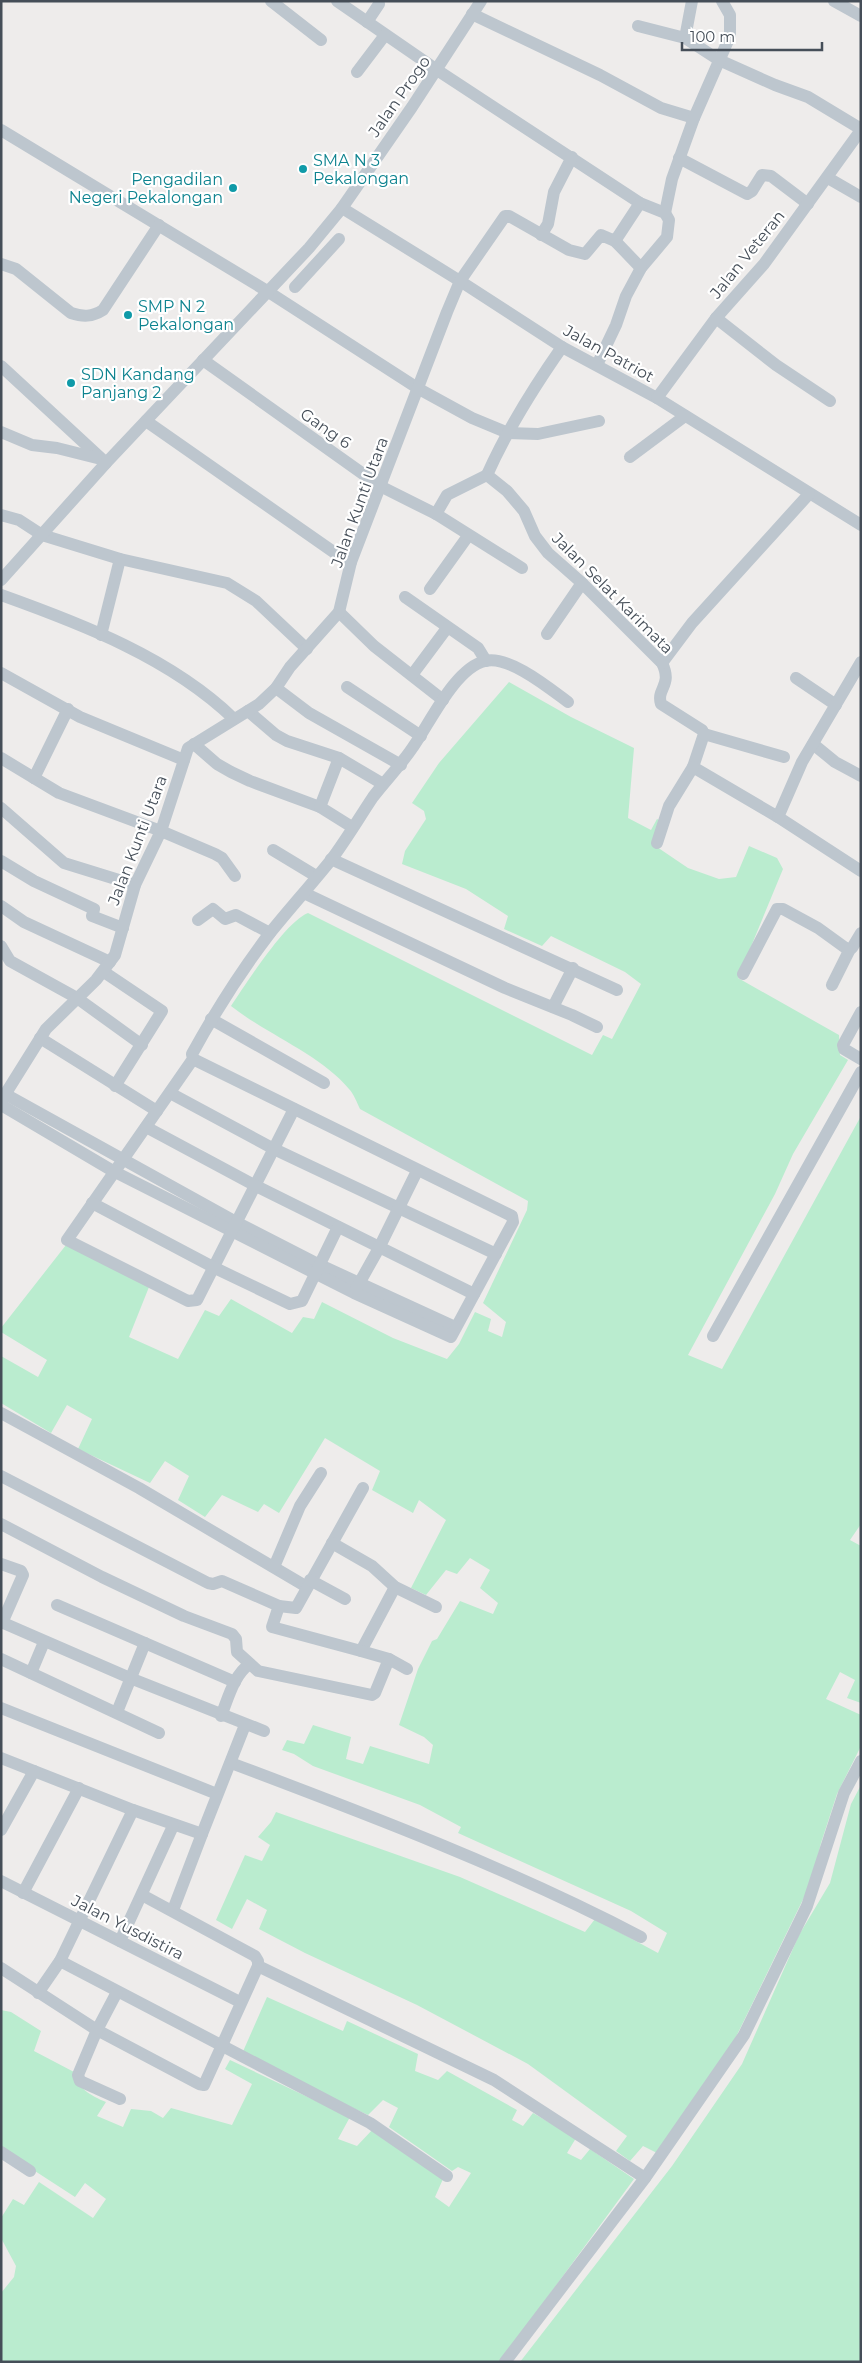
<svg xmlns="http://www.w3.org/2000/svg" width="862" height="2363" font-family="Montserrat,sans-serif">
<rect width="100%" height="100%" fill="#eeeceb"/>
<g fill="#baeccf">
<path d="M 509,682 L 571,717 L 634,748 L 628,818 L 651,830 L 657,819 L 661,821 L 654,845 L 688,868 L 719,879 L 736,877 L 749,846 L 777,858 L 783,869 L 738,978 L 839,1035 L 840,1055 L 848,1060 L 793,1154 L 775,1194 L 688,1355 L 722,1369 L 861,1116 L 861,1524 L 850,1540 L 861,1546 L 861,1703 L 847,1698 L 855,1680 L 840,1672 L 826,1699 L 861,1715 L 861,1746 L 837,1794 L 821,1843 L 811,1883 L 735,2039 L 657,2153 L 643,2146 L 630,2161 L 616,2151 L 627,2136 L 528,2064 L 417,2005 L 305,1953 L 259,1929 L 267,1910 L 247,1899 L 232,1929 L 216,1920 L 245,1855 L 262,1861 L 270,1845 L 258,1837 L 271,1822 L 276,1812 L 460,1877 L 585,1932 L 595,1919 L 658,1953 L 667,1933 L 631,1911 L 458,1833 L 461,1827 L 420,1805 L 313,1766 L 294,1754 L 282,1750 L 287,1740 L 304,1744 L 313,1725 L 351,1737 L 346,1759 L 363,1764 L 370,1746 L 429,1764 L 433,1745 L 424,1737 L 399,1725 L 418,1669 L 432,1641 L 437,1639 L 460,1601 L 493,1614 L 498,1603 L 480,1588 L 490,1570 L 470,1558 L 457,1574 L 446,1570 L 426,1595 L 411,1588 L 446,1520 L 419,1500 L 413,1513 L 372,1490 L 380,1471 L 325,1438 L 279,1513 L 264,1504 L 258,1512 L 222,1495 L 205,1517 L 178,1500 L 189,1476 L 165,1461 L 150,1483 L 78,1449 L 92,1419 L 67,1405 L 51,1433 L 1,1403 L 1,1356 L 38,1377 L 47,1360 L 1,1332 L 1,1328 L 66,1245 L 149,1287 L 129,1337 L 178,1359 L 205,1310 L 219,1316 L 231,1299 L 292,1333 L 303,1317 L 314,1319 L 322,1302 L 393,1338 L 447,1359 L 459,1344 L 475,1312 L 491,1319 L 488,1331 L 502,1337 L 506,1322 L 483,1303 L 527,1210 L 528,1201 L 360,1109 C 357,1103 354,1094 349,1089 C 321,1055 266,1034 231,1006 C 246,984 285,922 308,913 L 592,1055 L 603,1035 L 612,1039 L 641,984 L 625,972 L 551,936 L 542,946 L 504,929 L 508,916 L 466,889 L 402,864 L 405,851 L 426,819 L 424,811 L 412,803 L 439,763 Z"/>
<path d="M 861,1785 L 861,2362 L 520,2362 L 672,2166 L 742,2064 L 799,1935 L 830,1883 L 851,1804 Z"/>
<path d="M 267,1997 L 343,2031 L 347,2021 L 418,2054 L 415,2071 L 438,2080 L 447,2071 L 517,2110 L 512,2120 L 523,2126 L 533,2113 L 576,2138 L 567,2153 L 581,2160 L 590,2149 L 634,2179 L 500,2362 L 1,2362 L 1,2293 L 14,2277 L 16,2266 L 1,2238 L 1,2218 L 13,2199 L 24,2205 L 39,2182 L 93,2218 L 106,2199 L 85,2183 L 75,2197 L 1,2149 L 1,2010 L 11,2012 L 41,2031 L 34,2051 L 74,2072 C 77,2088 91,2096 106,2102 L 97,2116 L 123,2127 L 131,2109 L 151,2111 L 163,2118 L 171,2108 L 232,2125 L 252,2084 L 225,2069 L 230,2060 L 350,2117 L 338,2139 L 357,2146 L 373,2129 L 443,2179 L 435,2197 L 449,2207 L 471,2173 L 458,2167 L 452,2171 L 389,2127 L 398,2108 L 383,2100 L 368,2115 L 241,2056 Z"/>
</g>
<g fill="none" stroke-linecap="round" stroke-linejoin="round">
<g stroke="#bdc6ce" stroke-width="12">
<path d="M 271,1 L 321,40"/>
<path d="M 337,1 L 437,70 L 640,203 L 665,213 L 669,220 L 667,237 L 641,268 L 626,296 L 616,325 L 597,365"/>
<path d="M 692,1 L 685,38 L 719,60 L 775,85 L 808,97 L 861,129"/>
<path d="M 834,1 L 861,16"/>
<path d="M 472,14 L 600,75 L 661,108 L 694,118"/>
<path d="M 367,22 L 379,4"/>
<path d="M 638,26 L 685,38"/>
<path d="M 357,72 L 385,35"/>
<path d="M 1,130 L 267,291 L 419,389 L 472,418 L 508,433 L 538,434 L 599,421"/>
<path d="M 679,158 L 747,194 L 752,191 L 762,175 L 771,176 L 808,204"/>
<path d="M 828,178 L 861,197"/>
<path d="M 342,208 L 460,281 L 562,347 L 657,398 L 861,525"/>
<path d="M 665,213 L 672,179 L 694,118 L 730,36 L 730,15 L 722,1"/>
<path d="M 541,235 L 548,224 L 554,192 L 572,157"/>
<path d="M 615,241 L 641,268"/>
<path d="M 1,264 L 16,269 L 71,313 C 83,317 92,317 103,310 L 159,225"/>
<path d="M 295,287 L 339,239"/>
<path d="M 716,318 L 776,365 L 830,401"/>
<path d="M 562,347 C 534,387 507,430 487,475 L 507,491 L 524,511 L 535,536 L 548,553 L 582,583 L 662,663 C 673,686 656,688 661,704 L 702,730 L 704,734 L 693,767 L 778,817 L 861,871"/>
<path d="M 203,360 L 380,486 L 436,514 L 522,568"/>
<path d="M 1,366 L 106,463"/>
<path d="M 657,398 L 716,318 L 764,264 L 861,130"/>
<path d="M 146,421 L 335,553 L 351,562"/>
<path d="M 1,432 L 32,445 L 57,448 L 101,459"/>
<path d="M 630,457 L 685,416"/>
<path d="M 436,514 L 447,495 L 487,475"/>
<path d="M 1,515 L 19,520 L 42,535 L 120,559 L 227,583 L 256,601 L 307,649"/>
<path d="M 1,580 L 106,463 L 309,248 L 342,208 L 412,107 L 481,1"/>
<path d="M 430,589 L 468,536"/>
<path d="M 1,595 C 82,624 171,658 234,719"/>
<path d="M 405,597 L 478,648 L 486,661"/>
<path d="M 339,612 L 374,646 L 443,700"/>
<path d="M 547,634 L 582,583"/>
<path d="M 101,635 L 120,559"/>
<path d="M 662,663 L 692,623 L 809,494"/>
<path d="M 1,673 L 80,717 L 184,760"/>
<path d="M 412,675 L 447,628"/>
<path d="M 796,678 L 836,705"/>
<path d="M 347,687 L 421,736"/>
<path d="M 276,688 L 309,713 L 401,765"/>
<path d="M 248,711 L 276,735 L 287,741 L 339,758 L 383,784"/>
<path d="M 704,734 L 784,757"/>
<path d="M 194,744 L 217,764 L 231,772 L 250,781 L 320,807 L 352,827"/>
<path d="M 813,744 L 835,762 L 861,776"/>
<path d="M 1,758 L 59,793 L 161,831 L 215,854 L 222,858 L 235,876"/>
<path d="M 34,778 L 68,709"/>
<path d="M 320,807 L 339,758"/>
<path d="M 1,808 L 64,863 L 135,885"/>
<path d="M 778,817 L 802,762 L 861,662"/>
<path d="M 657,843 L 669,806 L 693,767"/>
<path d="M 273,850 L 316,876"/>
<path d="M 331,859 L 617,990"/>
<path d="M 1,861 L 34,881 L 94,909 L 92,916 L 123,928"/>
<path d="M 304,893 L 505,988 L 572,1015 L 597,1027"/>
<path d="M 1,906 L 24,922 L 110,962"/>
<path d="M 198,920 L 213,909 L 225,919 L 236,915 L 270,933"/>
<path d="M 1,946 L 10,961 L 77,998 L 142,1045"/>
<path d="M 104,972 L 162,1011 L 115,1086"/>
<path d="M 743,974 L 777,909 L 783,909 L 818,928 L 847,949 L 852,948 L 861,933"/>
<path d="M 832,985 L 850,949"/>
<path d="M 553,1007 L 573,968"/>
<path d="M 861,1012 L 843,1045 L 844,1049 L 861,1059"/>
<path d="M 211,1019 L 324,1083"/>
<path d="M 40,1038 L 157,1111"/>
<path d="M 170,1093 L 274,1149 L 496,1254"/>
<path d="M 5,1094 L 236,1222 L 320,1265 L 455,1327"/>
<path d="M 1,1101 L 46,1029 L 96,980 L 115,955 L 135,885 L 161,831 L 188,748 L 259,704 L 276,688 L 290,667 L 339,612 L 351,562 L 447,312 L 460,281 L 505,216 L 509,216 L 569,250 L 585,254 L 601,235 L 615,241 L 640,203"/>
<path d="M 1,1105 L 113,1171 L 354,1293 L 451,1337 L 513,1222 L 512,1216 L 193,1059"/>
<path d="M 294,1109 L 197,1300 L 188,1301 L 67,1240 L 193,1059 L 192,1054 C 215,1012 241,971 270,933 C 290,908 311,885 331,860 C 346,840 359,818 373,797 C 386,780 401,765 413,747 C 430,723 455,668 485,661 C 509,655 549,688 568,702"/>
<path d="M 146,1127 L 256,1186 L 474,1294"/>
<path d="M 92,1203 L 215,1268 L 290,1304 L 302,1301 L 338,1227"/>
<path d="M 356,1289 L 379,1248 L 417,1171"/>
<path d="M 713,1336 L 861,1072"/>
<path d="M 1,1413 L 139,1488 L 307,1587"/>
<path d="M 1,1476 L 208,1583 L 213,1584 L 222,1581 L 279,1606 L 296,1608 L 363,1488"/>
<path d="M 1,1524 L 102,1577 L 184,1616 L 232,1634 L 236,1639 L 237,1652 L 258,1671 L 372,1695 L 375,1693 L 389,1659 L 407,1669"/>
<path d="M 332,1543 L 372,1566 L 395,1587 L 436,1607"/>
<path d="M 1,1564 L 21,1571 L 23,1575 L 2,1623"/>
<path d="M 274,1567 L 300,1506 L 321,1473"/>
<path d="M 310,1580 L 345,1599"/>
<path d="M 57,1605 L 235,1682"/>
<path d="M 279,1606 L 272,1627 L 361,1651 L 395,1587"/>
<path d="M 1,1622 L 130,1678 L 264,1731"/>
<path d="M 361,1651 L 389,1659"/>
<path d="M 1,1659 L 159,1733"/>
<path d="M 31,1673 L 44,1642"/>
<path d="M 1,1708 L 217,1794"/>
<path d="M 117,1712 L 145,1643"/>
<path d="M 221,1716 C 228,1699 234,1674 250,1664"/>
<path d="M 1,1758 L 133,1810"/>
<path d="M 231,1763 C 369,1815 509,1868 641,1937"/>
<path d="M 1,1830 L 34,1771"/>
<path d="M 202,1834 L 245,1725"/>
<path d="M 1,1881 L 240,2002"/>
<path d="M 23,1893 L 79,1788"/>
<path d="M 173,1910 L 202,1834 L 133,1810 L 60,1961 L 370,2123 L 447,2176"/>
<path d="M 120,1941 L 173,1826"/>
<path d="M 258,1966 L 494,2080 L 645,2178"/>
<path d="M 1,1968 L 97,2030 L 199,2084 L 204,2085 L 258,1966 L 258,1961 L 255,1956 L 142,1895"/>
<path d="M 117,1992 L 97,2030 L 78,2075 L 80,2081 L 120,2099"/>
<path d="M 38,1993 L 60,1961"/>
<path d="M 1,2152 L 30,2171"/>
<path d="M 505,2362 L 645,2178 L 744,2035 L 807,1906 L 844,1793 L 861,1761"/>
</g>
</g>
<g fill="#0f9aa8" stroke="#fff" stroke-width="2">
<circle cx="303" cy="169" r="5"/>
<circle cx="233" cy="188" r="5"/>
<circle cx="128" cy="315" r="5"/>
<circle cx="71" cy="383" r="5"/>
</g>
<g text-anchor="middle" stroke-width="4.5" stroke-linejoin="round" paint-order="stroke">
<g font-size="16" fill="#454e58" stroke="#fff">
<text transform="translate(399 96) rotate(-55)" y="6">Jalan Progo</text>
<text transform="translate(747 254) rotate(-51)" y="6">Jalan Veteran</text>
<text transform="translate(609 353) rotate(29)" y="6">Jalan Patriot</text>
<text transform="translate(326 428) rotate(35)" y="6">Gang 6</text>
<text transform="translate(359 502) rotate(-70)" y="6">Jalan Kunti Utara</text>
<text transform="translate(613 593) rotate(45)" y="6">Jalan Selat Karimata</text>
<text transform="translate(137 840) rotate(-69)" y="6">Jalan Kunti Utara</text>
<text transform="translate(128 1927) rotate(27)" y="6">Jalan Yusdistira</text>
</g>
<g font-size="16" fill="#0d838f" stroke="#fff" text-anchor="start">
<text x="313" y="166">SMA N 3<tspan x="313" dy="18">Pekalongan</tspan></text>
<text x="223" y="185" text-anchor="end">Pengadilan<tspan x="223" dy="18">Negeri Pekalongan</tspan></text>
<text x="138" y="312">SMP N 2<tspan x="138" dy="18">Pekalongan</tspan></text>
<text x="81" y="380">SDN Kandang<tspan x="81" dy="18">Panjang 2</tspan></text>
</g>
</g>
<rect width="862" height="2363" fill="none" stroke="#454e58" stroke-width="5"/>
<path d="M682 42v8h140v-8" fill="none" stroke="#454e58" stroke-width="2.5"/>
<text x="690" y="42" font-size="15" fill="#454e58" stroke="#ffffff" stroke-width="4" paint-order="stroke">100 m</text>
</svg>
